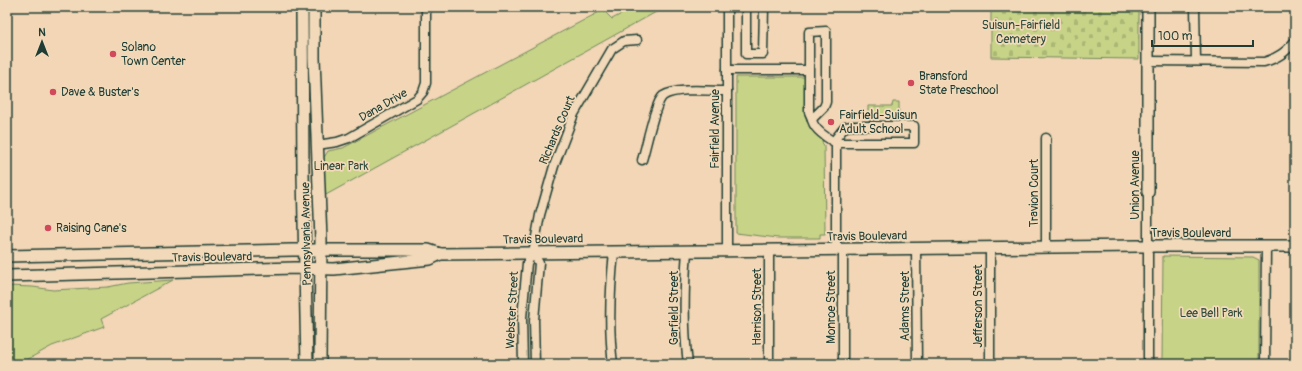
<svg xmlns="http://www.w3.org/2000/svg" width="1302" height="371" font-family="Pangolin,sans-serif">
<defs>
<pattern id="cemetery-stones" width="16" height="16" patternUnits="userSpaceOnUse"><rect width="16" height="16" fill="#c7d487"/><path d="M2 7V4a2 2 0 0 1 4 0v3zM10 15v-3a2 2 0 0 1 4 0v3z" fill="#aab775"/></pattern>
</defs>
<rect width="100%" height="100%" fill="#f2d6b5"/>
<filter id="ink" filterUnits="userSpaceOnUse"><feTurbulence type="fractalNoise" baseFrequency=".025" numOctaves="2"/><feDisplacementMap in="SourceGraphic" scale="8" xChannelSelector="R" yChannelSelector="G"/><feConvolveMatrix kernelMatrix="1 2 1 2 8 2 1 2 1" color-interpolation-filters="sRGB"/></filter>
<g filter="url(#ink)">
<path fill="url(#cemetery-stones)" stroke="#73885e" d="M 991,7 L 1139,7 L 1139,59 L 991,57 Z"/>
<g fill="#c7d487" stroke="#73885e">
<path d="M 635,7 L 665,7 L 480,110 L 324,196 L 323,159 L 328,151 L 343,148 L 603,10 L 612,19 Z"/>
<path d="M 736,77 L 806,77 L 807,121 L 810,127 L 823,139 L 822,143 L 824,145 L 825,234 L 820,234 L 820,238 L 778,238 L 736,233 Z"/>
<path d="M 893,102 L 899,102 L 899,116 L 868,116 L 868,106 L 892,106 Z"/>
<path d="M 1163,256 L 1253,257 L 1259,260 L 1259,364 L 1162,364 Z"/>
<path d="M 173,280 L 101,319 L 104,327 L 52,346 L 19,364 L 7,364 L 7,286 L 33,287 L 53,290 L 108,287 L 128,283 Z"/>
</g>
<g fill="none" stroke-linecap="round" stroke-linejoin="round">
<defs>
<g id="street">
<path d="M 727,7 L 727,251"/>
<path d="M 746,7 L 746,54 L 763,54 L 764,7"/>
<path d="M 1195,7 L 1196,61"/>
<path d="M 826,31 L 826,102 L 824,107 L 812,119 L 809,112 L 809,32 Z"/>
<path d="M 1148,61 L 1264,62 C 1278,58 1286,52 1295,41"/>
<path d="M 727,70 L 808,70"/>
<path d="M 812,119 C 813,129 827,138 836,143 L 836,249"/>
<path d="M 852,126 L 914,126 L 914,143 L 836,143 L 836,138 L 845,127 Z"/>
<path d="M 1046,138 L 1046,247"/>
<path d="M 317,145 L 337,142 L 349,138 L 417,99 L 423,92 L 426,83 L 426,7"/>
<path d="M 642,160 C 646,148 655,102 663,96 C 676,87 711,91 727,91"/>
<path d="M 990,247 L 990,364"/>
<path d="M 916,248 L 917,364"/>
<path d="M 843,249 L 843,364"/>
<path d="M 769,250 L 769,364"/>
<path d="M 687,251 C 684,289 683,326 688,364"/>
<path d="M 533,253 L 539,263 L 534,320 L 535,364"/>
<path d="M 523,364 L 522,318 L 527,263 L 533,253 L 540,215 L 554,166 L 574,114 L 612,49 L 624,41 L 637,40"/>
<path d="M 613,364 C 608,326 610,290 614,252"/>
<path d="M 1148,364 L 1148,192"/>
<path d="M 1265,364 L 1266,246"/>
</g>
<g id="secondary">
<path d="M 302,7 L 303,173 L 307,364"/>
<path d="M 314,7 L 314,58 L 321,240 L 320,364"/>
<path d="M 1148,7 L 1148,192"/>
<path d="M 7,256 L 292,250 L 428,250 L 440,254 L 1139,246 L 1295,246"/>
<path d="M 7,276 L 295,268 L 334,269 L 430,259 L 440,254"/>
</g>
</defs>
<use href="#street" stroke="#1f3d34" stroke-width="11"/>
<use href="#secondary" stroke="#1f3d34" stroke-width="14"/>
<use href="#street" stroke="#f1d9b9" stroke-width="8"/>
<use href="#secondary" stroke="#f1d9b9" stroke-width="11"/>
</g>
</g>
<g fill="#d1495b" stroke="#f1d9b9" stroke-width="1.5">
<circle cx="113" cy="54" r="4"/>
<circle cx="911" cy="83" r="4"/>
<circle cx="53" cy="92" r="4"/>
<circle cx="831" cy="122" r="4"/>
<circle cx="48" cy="228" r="4"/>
</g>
<g text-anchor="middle" stroke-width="3.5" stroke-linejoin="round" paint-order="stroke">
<g font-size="12" fill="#304c3c" stroke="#f1d9b9">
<text x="1021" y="29">Suisun-Fairfield<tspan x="1021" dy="14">Cemetery</tspan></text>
<text x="341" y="170">Linear Park</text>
<text x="1211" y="317">Lee Bell Park</text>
</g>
<g font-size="12" fill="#1f3d34" stroke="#f1d9b9" text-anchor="start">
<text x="121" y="51">Solano<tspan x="121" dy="14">Town Center</tspan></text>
<text x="919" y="80">Bransford<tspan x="919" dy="14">State Preschool</tspan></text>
<text x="61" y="96">Dave &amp; Buster's</text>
<text x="839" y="119">Fairfield-Suisun<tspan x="839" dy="14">Adult School</tspan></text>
<text x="56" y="232">Raising Cane's</text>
</g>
<g font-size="12" fill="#1f3d34" stroke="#f1d9b9">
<text transform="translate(383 105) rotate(-30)" y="4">Dana Drive</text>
<text transform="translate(715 129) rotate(-90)" y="4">Fairfield Avenue</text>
<text transform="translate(557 130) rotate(-67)" y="4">Richards Court</text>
<text transform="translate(1135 185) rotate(-90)" y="4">Union Avenue</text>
<text transform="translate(1034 193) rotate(-90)" y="4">Travion Court</text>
<text x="1191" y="237">Travis Boulevard</text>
<text transform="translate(306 234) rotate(-91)" y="4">Pennsylvania Avenue</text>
<text transform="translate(867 236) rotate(-1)" y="4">Travis Boulevard</text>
<text transform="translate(543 239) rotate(-1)" y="4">Travis Boulevard</text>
<text transform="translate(212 257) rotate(-1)" y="4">Travis Boulevard</text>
<text transform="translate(905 306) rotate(-90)" y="4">Adams Street</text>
<text transform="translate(978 306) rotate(-90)" y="4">Jefferson Street</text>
<text transform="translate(757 307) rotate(-90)" y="4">Harrison Street</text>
<text transform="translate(831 307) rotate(-90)" y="4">Monroe Street</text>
<text transform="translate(674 308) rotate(-90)" y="4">Garfield Street</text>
<text transform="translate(512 310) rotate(-87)" y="4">Webster Street</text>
</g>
</g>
<rect width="1302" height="371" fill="none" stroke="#f1d9b9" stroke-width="24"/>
<rect x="12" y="12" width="1278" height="347" fill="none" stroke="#1f3d34" stroke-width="1.5" filter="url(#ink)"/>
<g transform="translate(42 42)" stroke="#f1d9b9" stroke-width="3" paint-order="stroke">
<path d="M0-3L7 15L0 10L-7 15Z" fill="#1f3d34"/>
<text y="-6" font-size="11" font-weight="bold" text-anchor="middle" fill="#1f3d34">N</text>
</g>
<path d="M1152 40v6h101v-6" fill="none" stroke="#1f3d34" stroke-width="2"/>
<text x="1158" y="40" font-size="12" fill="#1f3d34" stroke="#f1d9b9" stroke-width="3" paint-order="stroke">100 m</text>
</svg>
